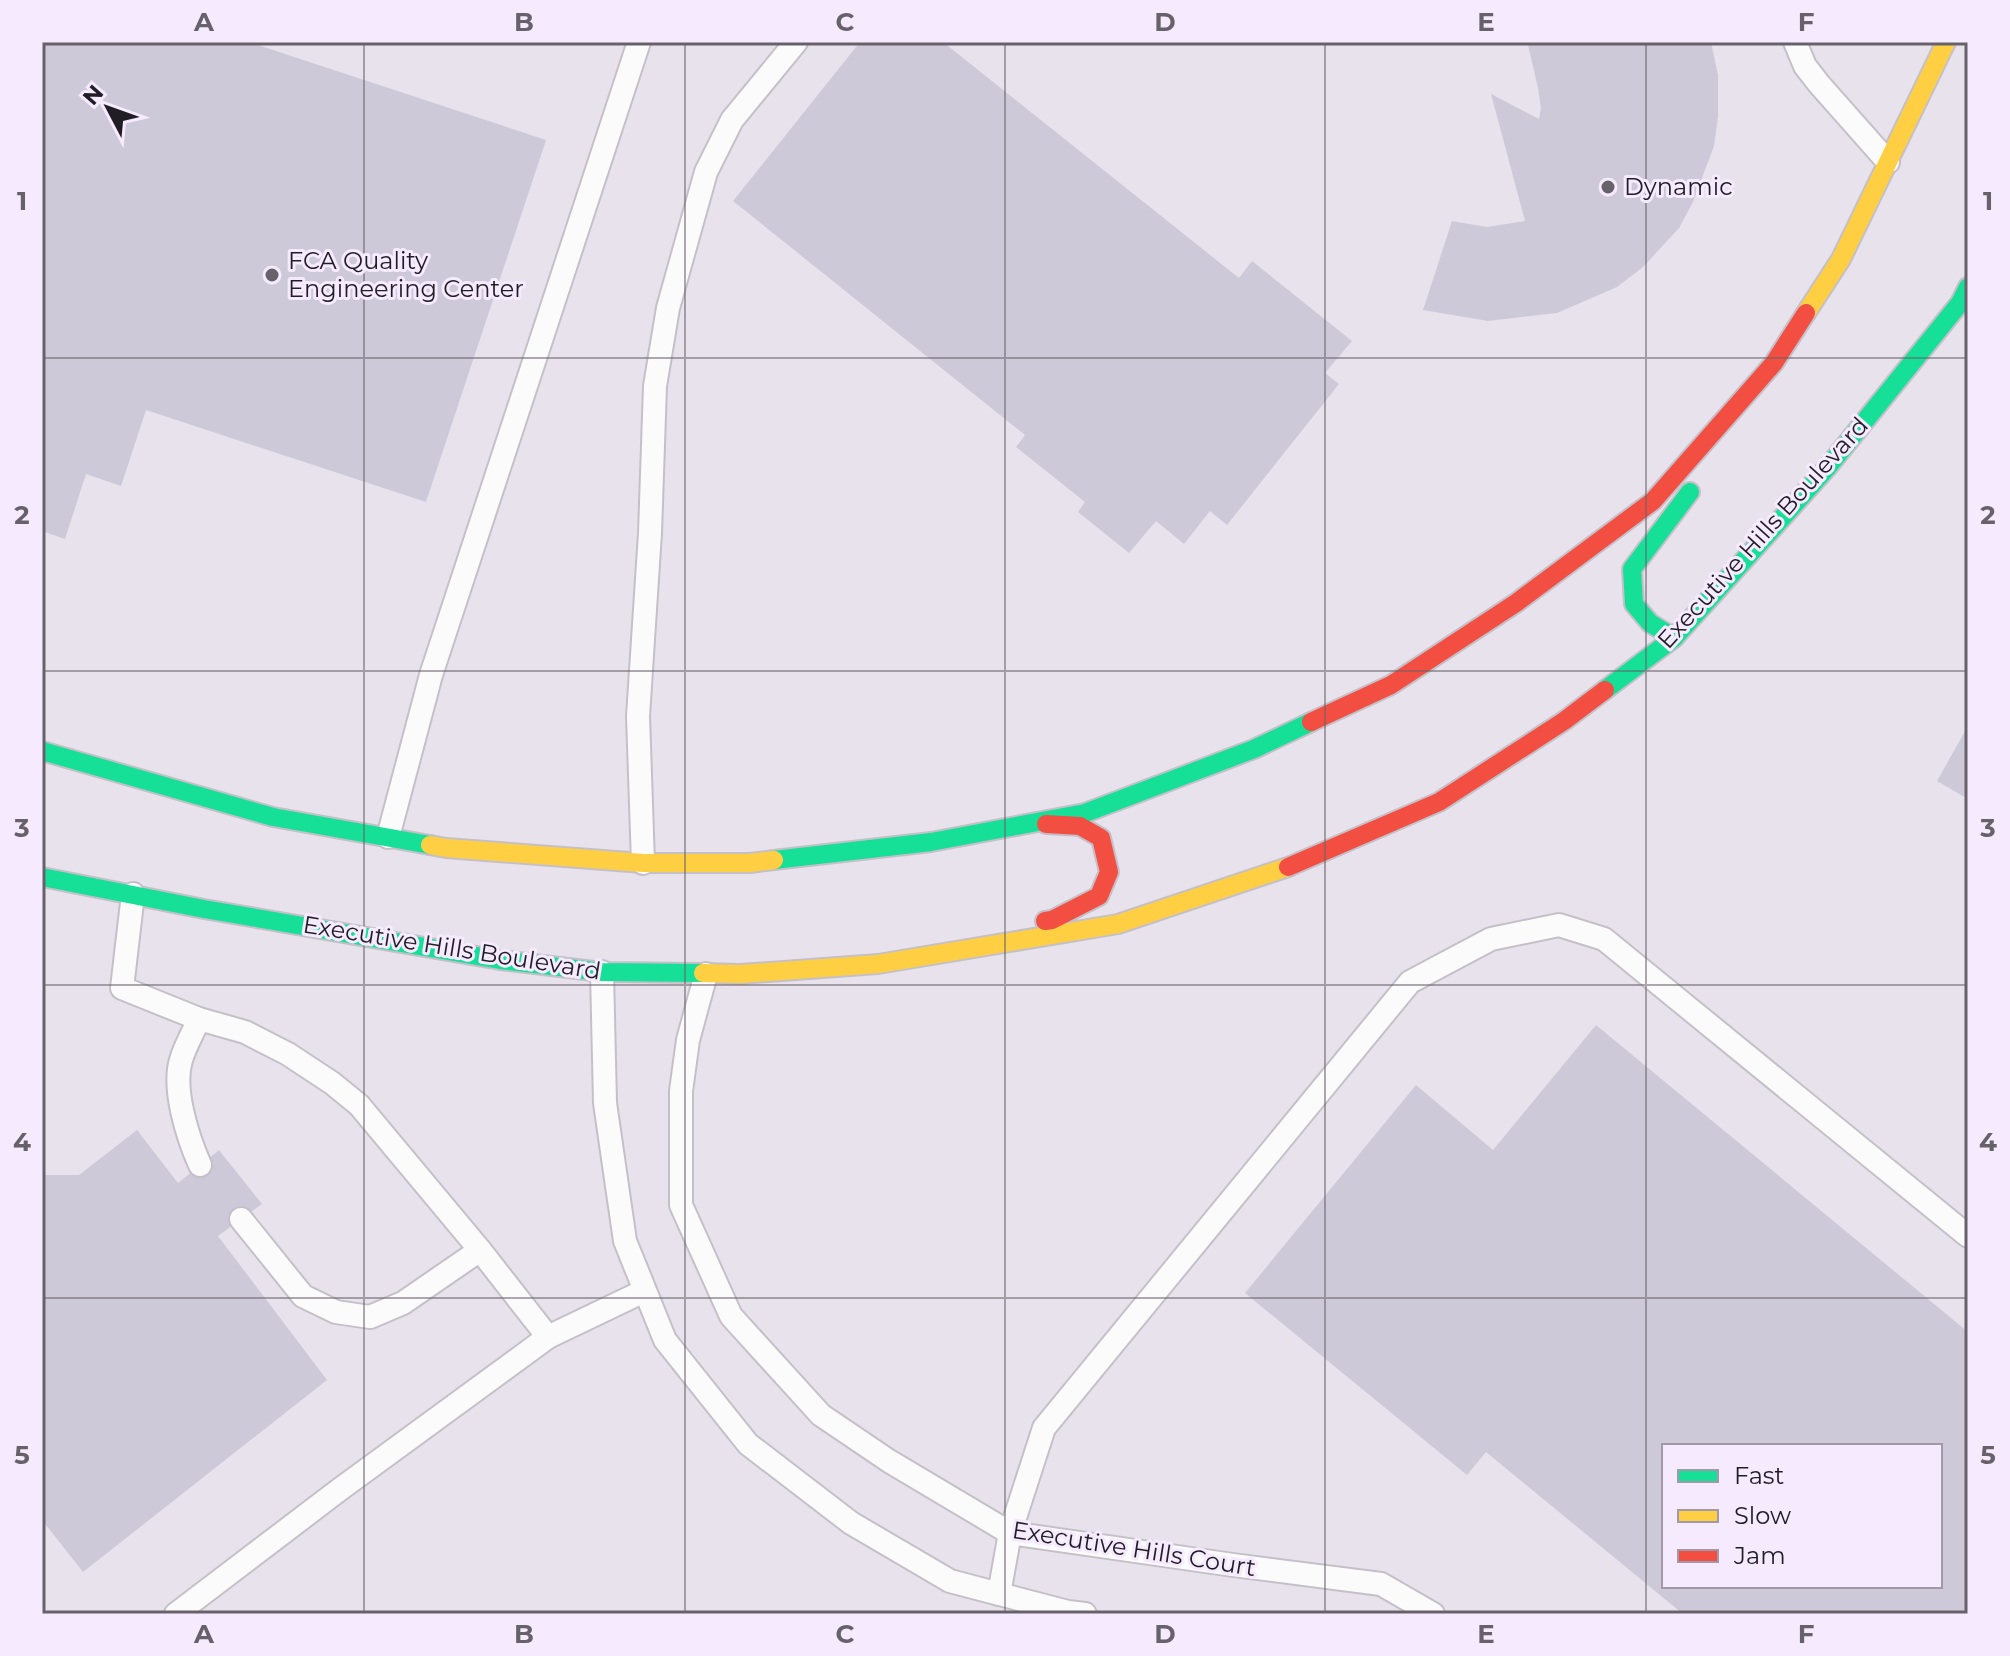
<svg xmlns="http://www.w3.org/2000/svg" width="2010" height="1656" font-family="Montserrat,sans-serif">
<rect width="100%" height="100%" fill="#e8e2ed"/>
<g fill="#cec9d9" fill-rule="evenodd">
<path d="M 42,42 L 249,42 L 546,140 L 426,502 L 146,410 L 121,486 L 86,474 L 65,539 L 42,531 Z"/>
<path d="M 860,42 L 943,42 L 1239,278 L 1252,261 L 1352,341 L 1325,373 L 1339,384 L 1227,525 L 1210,511 L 1184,544 L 1156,521 L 1129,553 L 1078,512 L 1085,502 L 1016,447 L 1025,435 L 733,201 Z"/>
<path d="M 1537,42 L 1711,42 L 1718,75 L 1718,117 L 1714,146 L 1693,202 L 1679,228 L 1643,267 L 1617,287 L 1557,313 L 1488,321 L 1423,310 L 1452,221 L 1487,227 L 1525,221 L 1491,94 L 1539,119 L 1541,108 L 1538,88 L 1528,45 Z"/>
<path d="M 1968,726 L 1968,799 L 1937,781 Z"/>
<path d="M 1596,1025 L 1968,1332 L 1968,1614 L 1683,1614 L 1486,1452 L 1467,1475 L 1245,1293 L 1416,1085 L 1493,1150 ZM 1664,1446 L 1940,1446 L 1940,1586 L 1664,1586 Z"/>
<path d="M 137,1130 L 178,1183 L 219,1150 L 262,1204 L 218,1236 L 327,1380 L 83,1572 L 42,1520 L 42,1175 L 79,1175 Z"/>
</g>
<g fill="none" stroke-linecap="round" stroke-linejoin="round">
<defs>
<g id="lane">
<path d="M 1795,42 L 1805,66 L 1819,84 L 1888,162"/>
<path d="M 388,837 L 431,675 L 639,42"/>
<path d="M 643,863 L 638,716 L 650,533 L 655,386 L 668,308 L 706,172 L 732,120 L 796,42"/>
<path d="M 133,894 L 122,988 L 199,1019 L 245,1032 L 288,1054 L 332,1083 L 359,1105 L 480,1250 L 548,1337 L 644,1291"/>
<path d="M 602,972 L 605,1103 L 625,1241 L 665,1340 L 748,1444 L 851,1523 L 950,1581 L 1068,1612 L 1085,1614"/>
<path d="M 706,974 L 688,1040 L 681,1091 L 681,1205 L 731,1316 L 821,1415 L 889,1461 L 1010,1533 L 1233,1565 L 1381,1584 L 1433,1614"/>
<path d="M 199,1019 C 193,1033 185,1046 181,1060 C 172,1089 188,1138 200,1165"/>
<path d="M 241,1219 L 303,1296 L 336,1312 L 370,1317 L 403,1303 L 480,1250"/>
<path d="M 999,1594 L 1010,1533 L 1044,1428 L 1410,982 L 1491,939 L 1559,925 L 1604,939 L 1968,1236"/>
<path d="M 176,1614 L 339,1490 L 548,1337"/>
</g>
<g id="fast">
<path d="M 1674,638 L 1650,623 L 1634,604 L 1632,569 L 1690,492"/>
<path d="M 1605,690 L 1674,638 L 1827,468 L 1960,303 L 1968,287"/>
<path d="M 42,751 L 273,817 L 430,845"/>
<path d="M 774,860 L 931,842 L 1085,813 L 1254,749 L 1311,722"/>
<path d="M 42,877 L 204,909 L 500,960 L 602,972 L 703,973"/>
</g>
<g id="slow">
<path d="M 1806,313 L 1841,259 L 1946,42"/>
<path d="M 430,845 L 446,848 L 643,863 L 750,863 L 774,860"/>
<path d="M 703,973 L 740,974 L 878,964 L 1118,924 L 1288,867"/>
</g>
<g id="jam">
<path d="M 1311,722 L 1391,685 L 1516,603 L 1653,501 L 1774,363 L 1806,313"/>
<path d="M 1288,867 L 1439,802 L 1564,721 L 1605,690"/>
<path d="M 1045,921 L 1052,920 L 1099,896 L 1109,872 L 1101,838 L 1080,826 L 1046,824"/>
</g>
</defs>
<use href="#lane" stroke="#c5c0c8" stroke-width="26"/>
<use href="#fast" stroke="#c5c0c8" stroke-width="22"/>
<use href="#slow" stroke="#c5c0c8" stroke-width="22"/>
<use href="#jam" stroke="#c5c0c8" stroke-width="22"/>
<use href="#lane" stroke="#fcfbfc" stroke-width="22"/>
<use href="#fast" stroke="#16e098" stroke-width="18"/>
<use href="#slow" stroke="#ffcf43" stroke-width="18"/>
<use href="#jam" stroke="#f24e42" stroke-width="18"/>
</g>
<path fill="none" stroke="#67626a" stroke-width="2" stroke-opacity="0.55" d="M 364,42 L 364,1614M 685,42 L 685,1614M 1005,42 L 1005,1614M 1325,42 L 1325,1614M 1646,42 L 1646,1614M 42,358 L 1968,358M 42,671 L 1968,671M 42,985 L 1968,985M 42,1298 L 1968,1298"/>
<g fill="#67626a" stroke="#f6ebfe" stroke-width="3">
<circle cx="1608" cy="187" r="8"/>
<circle cx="272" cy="275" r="8"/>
</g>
<g text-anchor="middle" stroke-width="6" stroke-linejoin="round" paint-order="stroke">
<g font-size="24" fill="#211d24" stroke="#f6ebfe" text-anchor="start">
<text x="1624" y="195">Dynamic</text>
<text x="288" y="269">FCA Quality<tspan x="288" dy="28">Engineering Center</tspan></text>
</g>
<g font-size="24" fill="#211d24" stroke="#f6ebfe">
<text transform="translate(1763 533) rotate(-48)" y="8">Executive Hills Boulevard</text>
<text transform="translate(452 948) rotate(9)" y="8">Executive Hills Boulevard</text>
<text transform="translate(1134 1549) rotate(9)" y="8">Executive Hills Court</text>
</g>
</g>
<rect width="2010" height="1656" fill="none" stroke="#f6ebfe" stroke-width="88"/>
<rect x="1662" y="1444" width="280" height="144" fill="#f6ebfe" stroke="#a199a7" stroke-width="2"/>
<rect x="1678" y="1470" width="40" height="12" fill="#16e098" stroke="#a199a7" stroke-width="2"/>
<text x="1734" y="1484" font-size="24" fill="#211d24">Fast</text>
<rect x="1678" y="1510" width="40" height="12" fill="#ffcf43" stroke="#a199a7" stroke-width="2"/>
<text x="1734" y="1524" font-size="24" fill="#211d24">Slow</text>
<rect x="1678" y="1550" width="40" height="12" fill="#f24e42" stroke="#a199a7" stroke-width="2"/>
<text x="1734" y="1564" font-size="24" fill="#211d24">Jam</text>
<g transform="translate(108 108) rotate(311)" stroke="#f6ebfe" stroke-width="6" paint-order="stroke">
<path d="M0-6L14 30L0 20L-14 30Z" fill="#211d24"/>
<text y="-12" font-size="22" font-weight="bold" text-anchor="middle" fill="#211d24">N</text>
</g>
<rect x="44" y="44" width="1922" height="1568" fill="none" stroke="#67626a" stroke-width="3"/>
<g font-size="26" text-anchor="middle" font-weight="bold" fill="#67626a">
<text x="204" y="31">A</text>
<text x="524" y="31">B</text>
<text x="845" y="31">C</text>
<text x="1165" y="31">D</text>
<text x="1486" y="31">E</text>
<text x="1806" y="31">F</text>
<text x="22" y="210">1</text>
<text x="1988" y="210">1</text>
<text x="22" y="524">2</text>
<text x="1988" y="524">2</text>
<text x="22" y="837">3</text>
<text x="1988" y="837">3</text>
<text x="22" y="1151">4</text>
<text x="1988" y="1151">4</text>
<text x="22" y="1464">5</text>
<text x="1988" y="1464">5</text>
<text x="204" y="1643">A</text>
<text x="524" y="1643">B</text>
<text x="845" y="1643">C</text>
<text x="1165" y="1643">D</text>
<text x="1486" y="1643">E</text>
<text x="1806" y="1643">F</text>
</g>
</svg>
